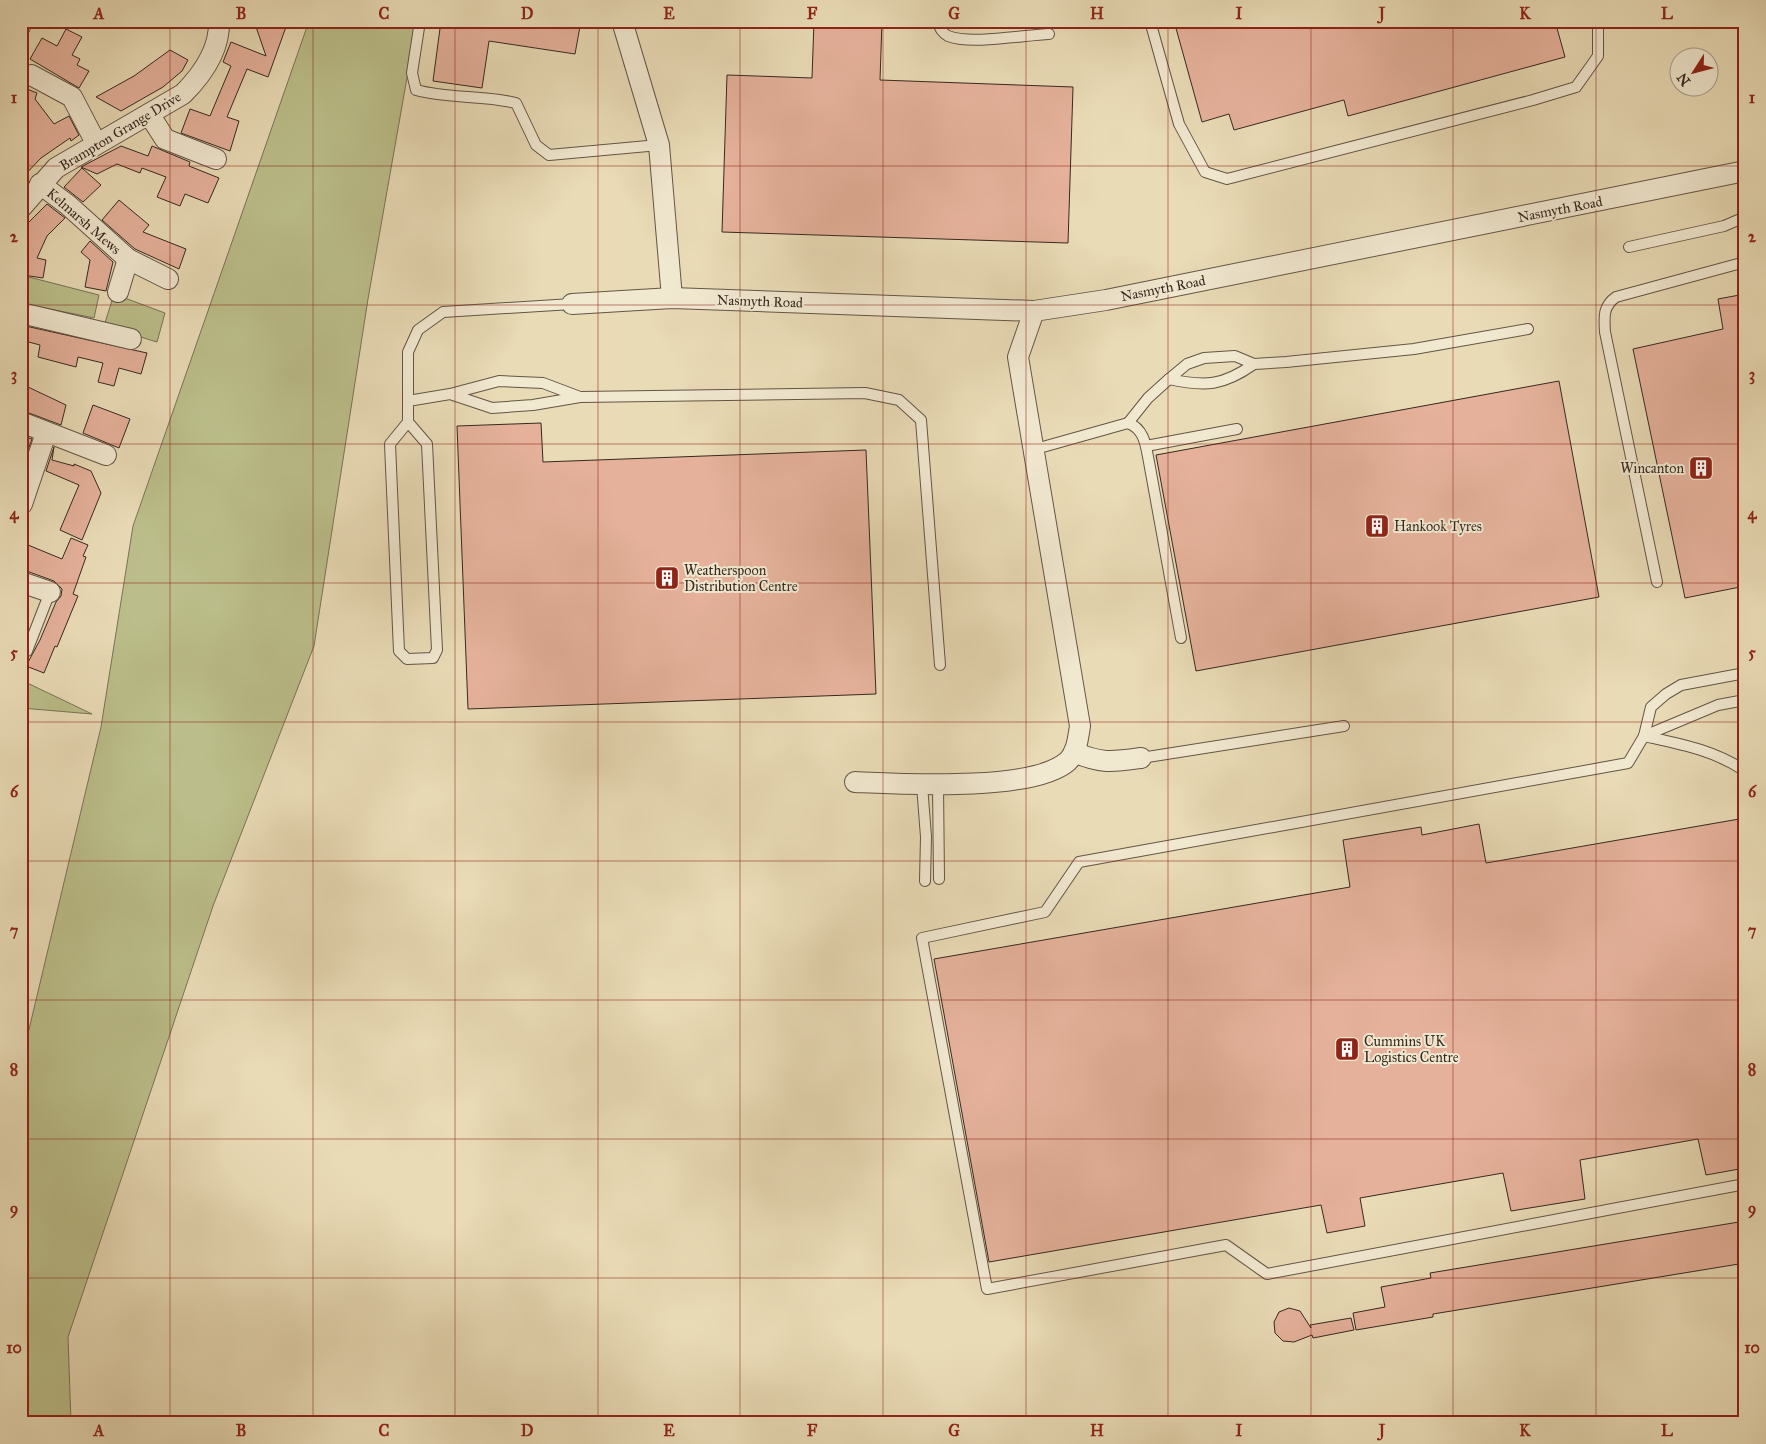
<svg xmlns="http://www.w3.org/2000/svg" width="1766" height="1444" font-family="'IM FELL Great Primer',serif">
<rect width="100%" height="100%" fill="#e9dbb6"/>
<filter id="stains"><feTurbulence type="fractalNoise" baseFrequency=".004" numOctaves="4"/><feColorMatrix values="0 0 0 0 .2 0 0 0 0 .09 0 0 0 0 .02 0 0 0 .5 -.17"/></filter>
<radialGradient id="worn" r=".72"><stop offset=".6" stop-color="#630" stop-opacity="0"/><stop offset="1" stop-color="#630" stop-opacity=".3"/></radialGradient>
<g fill="#bbbe8a" stroke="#797356">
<path d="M 309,21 L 417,21 L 368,299 L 314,646 L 213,906 L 68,1337 L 71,1423 L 21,1423 L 21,1063 L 101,727 L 133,526 Z"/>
<path d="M 21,275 L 99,295 L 94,318 L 21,303 Z"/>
<path d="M 114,294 L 165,313 L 157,342 L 104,326 Z"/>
<path d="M 21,680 L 92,714 L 21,708 Z"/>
</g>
<g fill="#e5b19b" stroke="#372821">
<path d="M 254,21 L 272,21 L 274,28 L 287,24 L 268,77 L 247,69 L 227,117 L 239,121 L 230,151 L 181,133 L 190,109 L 210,116 L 231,66 L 223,62 L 231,42 L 266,56 Z"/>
<path d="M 441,21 L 581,21 L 575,54 L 489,41 L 482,88 L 433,81 Z"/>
<path d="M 814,21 L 882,22 L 880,80 L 1073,87 L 1068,243 L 722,232 L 727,75 L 812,78 Z"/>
<path d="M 1174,21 L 1555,21 L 1565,57 L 1348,116 L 1344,100 L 1234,130 L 1229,114 L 1202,122 Z"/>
<path d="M 66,29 L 82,37 L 72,55 L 80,59 L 77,65 L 89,71 L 79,88 L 30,59 L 42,38 L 57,46 Z"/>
<path d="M 170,50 L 188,60 L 182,71 L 163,87 L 121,111 L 96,97 L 134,76 Z"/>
<path d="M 21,82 L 27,89 L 37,93 L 35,99 L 54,124 L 69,116 L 79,135 L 71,141 L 70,138 L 41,158 L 21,179 Z"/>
<path d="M 121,146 L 148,156 L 152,146 L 190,162 L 189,166 L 219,178 L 208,203 L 185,194 L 180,206 L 157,197 L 166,177 L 142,168 L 140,173 L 117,164 L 97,174 L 81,167 Z"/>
<path d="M 82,168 L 101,185 L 83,202 L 64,187 Z"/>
<path d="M 119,200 L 149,225 L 143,232 L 186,249 L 179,269 L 135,249 L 102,220 Z"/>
<path d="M 47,204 L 65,218 L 47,236 L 37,258 L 46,260 L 43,278 L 23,275 L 21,236 L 26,225 Z"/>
<path d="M 90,241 L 113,262 L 106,291 L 85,287 L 90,260 L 81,252 Z"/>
<path d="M 1745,294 L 1745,586 L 1685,598 L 1633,349 L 1723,329 L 1718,299 Z"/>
<path d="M 21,325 L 147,353 L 141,374 L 119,368 L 114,386 L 98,382 L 103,363 L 78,357 L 76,367 L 38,357 L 40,345 L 21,340 Z"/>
<path d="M 1559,381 L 1599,597 L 1196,671 L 1156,455 Z"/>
<path d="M 28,387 L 66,405 L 61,425 L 21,410 L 21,402 Z"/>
<path d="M 93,405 L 130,419 L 119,448 L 83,433 Z"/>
<path d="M 541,423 L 543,462 L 866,450 L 876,694 L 468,709 L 457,426 Z"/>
<path d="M 21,435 L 32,439 L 24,461 L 21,460 Z"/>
<path d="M 54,447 L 52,460 L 74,466 L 74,464 L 91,471 L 101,493 L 82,540 L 60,530 L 79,485 L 46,471 Z"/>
<path d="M 71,538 L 88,545 L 83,556 L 86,557 L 73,594 L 78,596 L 57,647 L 55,646 L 44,673 L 26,666 L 40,640 L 56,602 L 61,596 L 62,589 L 54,581 L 21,569 L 21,561 L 28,545 L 62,559 Z"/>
<path d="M 1745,818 L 1745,1168 L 1706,1175 L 1698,1139 L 1580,1160 L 1585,1199 L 1511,1211 L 1503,1173 L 1360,1198 L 1365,1226 L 1327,1233 L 1321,1205 L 989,1262 L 934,959 L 1350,887 L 1343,840 L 1421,827 L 1422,835 L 1479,824 L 1486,863 Z"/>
<path d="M 1745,1221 L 1745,1263 L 1433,1314 L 1433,1317 L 1356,1330 L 1353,1313 L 1385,1307 L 1381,1287 L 1431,1278 L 1430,1273 Z"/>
<path d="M 1289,1308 L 1300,1311 L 1311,1328 L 1310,1325 L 1351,1318 L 1354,1330 L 1313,1338 L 1312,1335 L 1294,1342 L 1283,1341 L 1275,1333 L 1274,1322 L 1279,1312 Z"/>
</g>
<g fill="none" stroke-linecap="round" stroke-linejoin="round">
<defs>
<g id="service">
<path d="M 420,21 L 412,73 L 416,90 C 449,99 483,95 516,103 L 536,145 L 549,155 L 659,145"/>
<path d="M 937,21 C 940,28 942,33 948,36 C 970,45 1024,35 1049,34"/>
<path d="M 1150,21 L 1179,124 L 1205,172 L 1227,179 L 1533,100 L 1576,87 L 1598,56 L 1598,21"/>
<path d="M 21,28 L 25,28"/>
<path d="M 1629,247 L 1724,226 L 1745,217"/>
<path d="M 1169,379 C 1205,387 1223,386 1254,364"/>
<path d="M 580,397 L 865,393 L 899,400 L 921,420 L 940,665"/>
<path d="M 408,401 L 450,394 L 499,381 L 543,383 L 580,397 L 533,405 L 492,408 L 450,394"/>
<path d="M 408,422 L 390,444 L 399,651 L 407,659 L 433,658 L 437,650 L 427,444 L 408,422 L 408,352 L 418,330 L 443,312 L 572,304"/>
<path d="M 1128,423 L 1148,398 L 1169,379 L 1187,364 L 1204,358 L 1235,356 L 1254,364 L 1286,362 L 1414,349 L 1528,329"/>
<path d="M 1146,446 L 1237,429"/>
<path d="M 1032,450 L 1128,423 C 1145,429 1146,447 1149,462 L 1181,638"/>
<path d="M 1657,582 L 1605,332 C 1604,317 1603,306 1616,297 L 1745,262"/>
<path d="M 21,648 L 27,651 L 50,592"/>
<path d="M 1745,673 L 1681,685 L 1666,694 L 1651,707 L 1644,736 L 1628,763 L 1079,862 L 1045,912 L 922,938 L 987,1289 L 1226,1245 L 1267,1274 L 1745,1184"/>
<path d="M 1644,736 C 1680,744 1714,750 1745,771"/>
<path d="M 1644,736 L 1718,705 L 1745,700"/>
<path d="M 1141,758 L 1344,726"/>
<path d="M 922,785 L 926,837 L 925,881"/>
<path d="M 938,785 L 939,879"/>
</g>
<g id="minor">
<path d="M 622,21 L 659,145 L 672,298"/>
<path d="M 31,75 L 72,97 L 96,143"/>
<path d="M 149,114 L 165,139 L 216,159"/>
<path d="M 40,184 L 68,205 L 128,259 L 168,279"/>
<path d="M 21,208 L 56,168 L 183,94 C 202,75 220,49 219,21"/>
<path d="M 118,292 L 128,259"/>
<path d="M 572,304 L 672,298 L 1034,311 L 1106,300 L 1745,171"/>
<path d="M 21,313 L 131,339"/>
<path d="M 21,422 L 106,455"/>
<path d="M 22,504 L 46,433"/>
<path d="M 21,582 L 50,592"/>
<path d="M 1074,752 C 1101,764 1113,762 1141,758"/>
<path d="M 855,782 C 901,784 1034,792 1068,761 C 1077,752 1078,738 1080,726 L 1018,357 L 1034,311"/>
</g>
</defs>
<use href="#service" stroke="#645546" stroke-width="12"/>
<use href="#minor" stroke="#645546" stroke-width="22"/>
<use href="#service" stroke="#f1e8d0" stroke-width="10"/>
<use href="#minor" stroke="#f1e8d0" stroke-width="20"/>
</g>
<path fill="none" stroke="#8f2418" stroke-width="1" stroke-opacity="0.55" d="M 170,21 L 170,1423M 313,21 L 313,1423M 455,21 L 455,1423M 598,21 L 598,1423M 740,21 L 740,1423M 883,21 L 883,1423M 1026,21 L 1026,1423M 1168,21 L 1168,1423M 1311,21 L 1311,1423M 1453,21 L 1453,1423M 1596,21 L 1596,1423M 21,166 L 1745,166M 21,305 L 1745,305M 21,444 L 1745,444M 21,583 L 1745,583M 21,722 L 1745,722M 21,861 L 1745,861M 21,1000 L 1745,1000M 21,1139 L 1745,1139M 21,1278 L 1745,1278"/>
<defs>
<symbol id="building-square" viewBox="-11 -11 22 22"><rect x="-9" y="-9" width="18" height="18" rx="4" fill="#8f2418" stroke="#f1e8d0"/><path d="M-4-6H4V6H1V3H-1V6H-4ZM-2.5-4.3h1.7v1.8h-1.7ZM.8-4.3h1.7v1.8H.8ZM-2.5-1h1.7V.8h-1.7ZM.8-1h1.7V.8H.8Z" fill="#fff"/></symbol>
</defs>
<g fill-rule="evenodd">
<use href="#building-square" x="1687" y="454" width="28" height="28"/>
<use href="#building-square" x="1363" y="512" width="28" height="28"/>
<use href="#building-square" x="653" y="564" width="28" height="28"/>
<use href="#building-square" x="1333" y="1035" width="28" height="28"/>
</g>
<g text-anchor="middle" stroke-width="4" stroke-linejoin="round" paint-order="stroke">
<g font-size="14" fill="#372821" stroke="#f1e8d0">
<text transform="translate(120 131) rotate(-31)" y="5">Brampton Grange Drive</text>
<text transform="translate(1560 209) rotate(-11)" y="5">Nasmyth Road</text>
<text transform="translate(84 221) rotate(41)" y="5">Kelmarsh Mews</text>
<text transform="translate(1163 288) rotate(-11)" y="5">Nasmyth Road</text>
<text transform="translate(760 301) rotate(2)" y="5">Nasmyth Road</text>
</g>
<g font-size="14" fill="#372821" stroke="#f1e8d0" text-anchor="start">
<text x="1684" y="473" text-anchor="end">Wincanton</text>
<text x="1394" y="531">Hankook Tyres</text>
<text x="684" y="575">Weatherspoon<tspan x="684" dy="16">Distribution Centre</tspan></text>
<text x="1364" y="1046">Cummins UK<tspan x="1364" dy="16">Logistics Centre</tspan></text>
</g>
</g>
<rect width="1766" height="1444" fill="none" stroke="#e9dbb6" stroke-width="55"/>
<g transform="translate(1694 72) rotate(234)"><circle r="24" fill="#f1e8d0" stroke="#a79b8a"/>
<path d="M0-4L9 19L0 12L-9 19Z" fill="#8f2418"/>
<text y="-8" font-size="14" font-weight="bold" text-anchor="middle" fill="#372821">N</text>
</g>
<rect x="28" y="28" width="1710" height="1388" fill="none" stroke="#8f2418" stroke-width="2"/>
<g font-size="16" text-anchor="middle" font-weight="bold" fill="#8f2418">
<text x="99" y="19">A</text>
<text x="241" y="19">B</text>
<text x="384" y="19">C</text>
<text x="527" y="19">D</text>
<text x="669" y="19">E</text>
<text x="812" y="19">F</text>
<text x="954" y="19">G</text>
<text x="1097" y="19">H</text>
<text x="1239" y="19">I</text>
<text x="1382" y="19">J</text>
<text x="1525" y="19">K</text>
<text x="1667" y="19">L</text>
<text x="14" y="103">1</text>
<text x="1752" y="103">1</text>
<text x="14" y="242">2</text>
<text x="1752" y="242">2</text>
<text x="14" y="380">3</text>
<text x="1752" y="380">3</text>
<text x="14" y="519">4</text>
<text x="1752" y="519">4</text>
<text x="14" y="658">5</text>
<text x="1752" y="658">5</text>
<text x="14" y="797">6</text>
<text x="1752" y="797">6</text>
<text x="14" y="936">7</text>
<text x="1752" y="936">7</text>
<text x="14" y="1075">8</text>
<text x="1752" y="1075">8</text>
<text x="14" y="1214">9</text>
<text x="1752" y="1214">9</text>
<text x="14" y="1353">10</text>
<text x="1752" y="1353">10</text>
<text x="99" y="1436">A</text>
<text x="241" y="1436">B</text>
<text x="384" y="1436">C</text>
<text x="527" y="1436">D</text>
<text x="669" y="1436">E</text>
<text x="812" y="1436">F</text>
<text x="954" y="1436">G</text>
<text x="1097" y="1436">H</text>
<text x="1239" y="1436">I</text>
<text x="1382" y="1436">J</text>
<text x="1525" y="1436">K</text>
<text x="1667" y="1436">L</text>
</g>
<rect width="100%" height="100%" filter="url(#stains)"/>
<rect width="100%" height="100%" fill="url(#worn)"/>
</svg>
